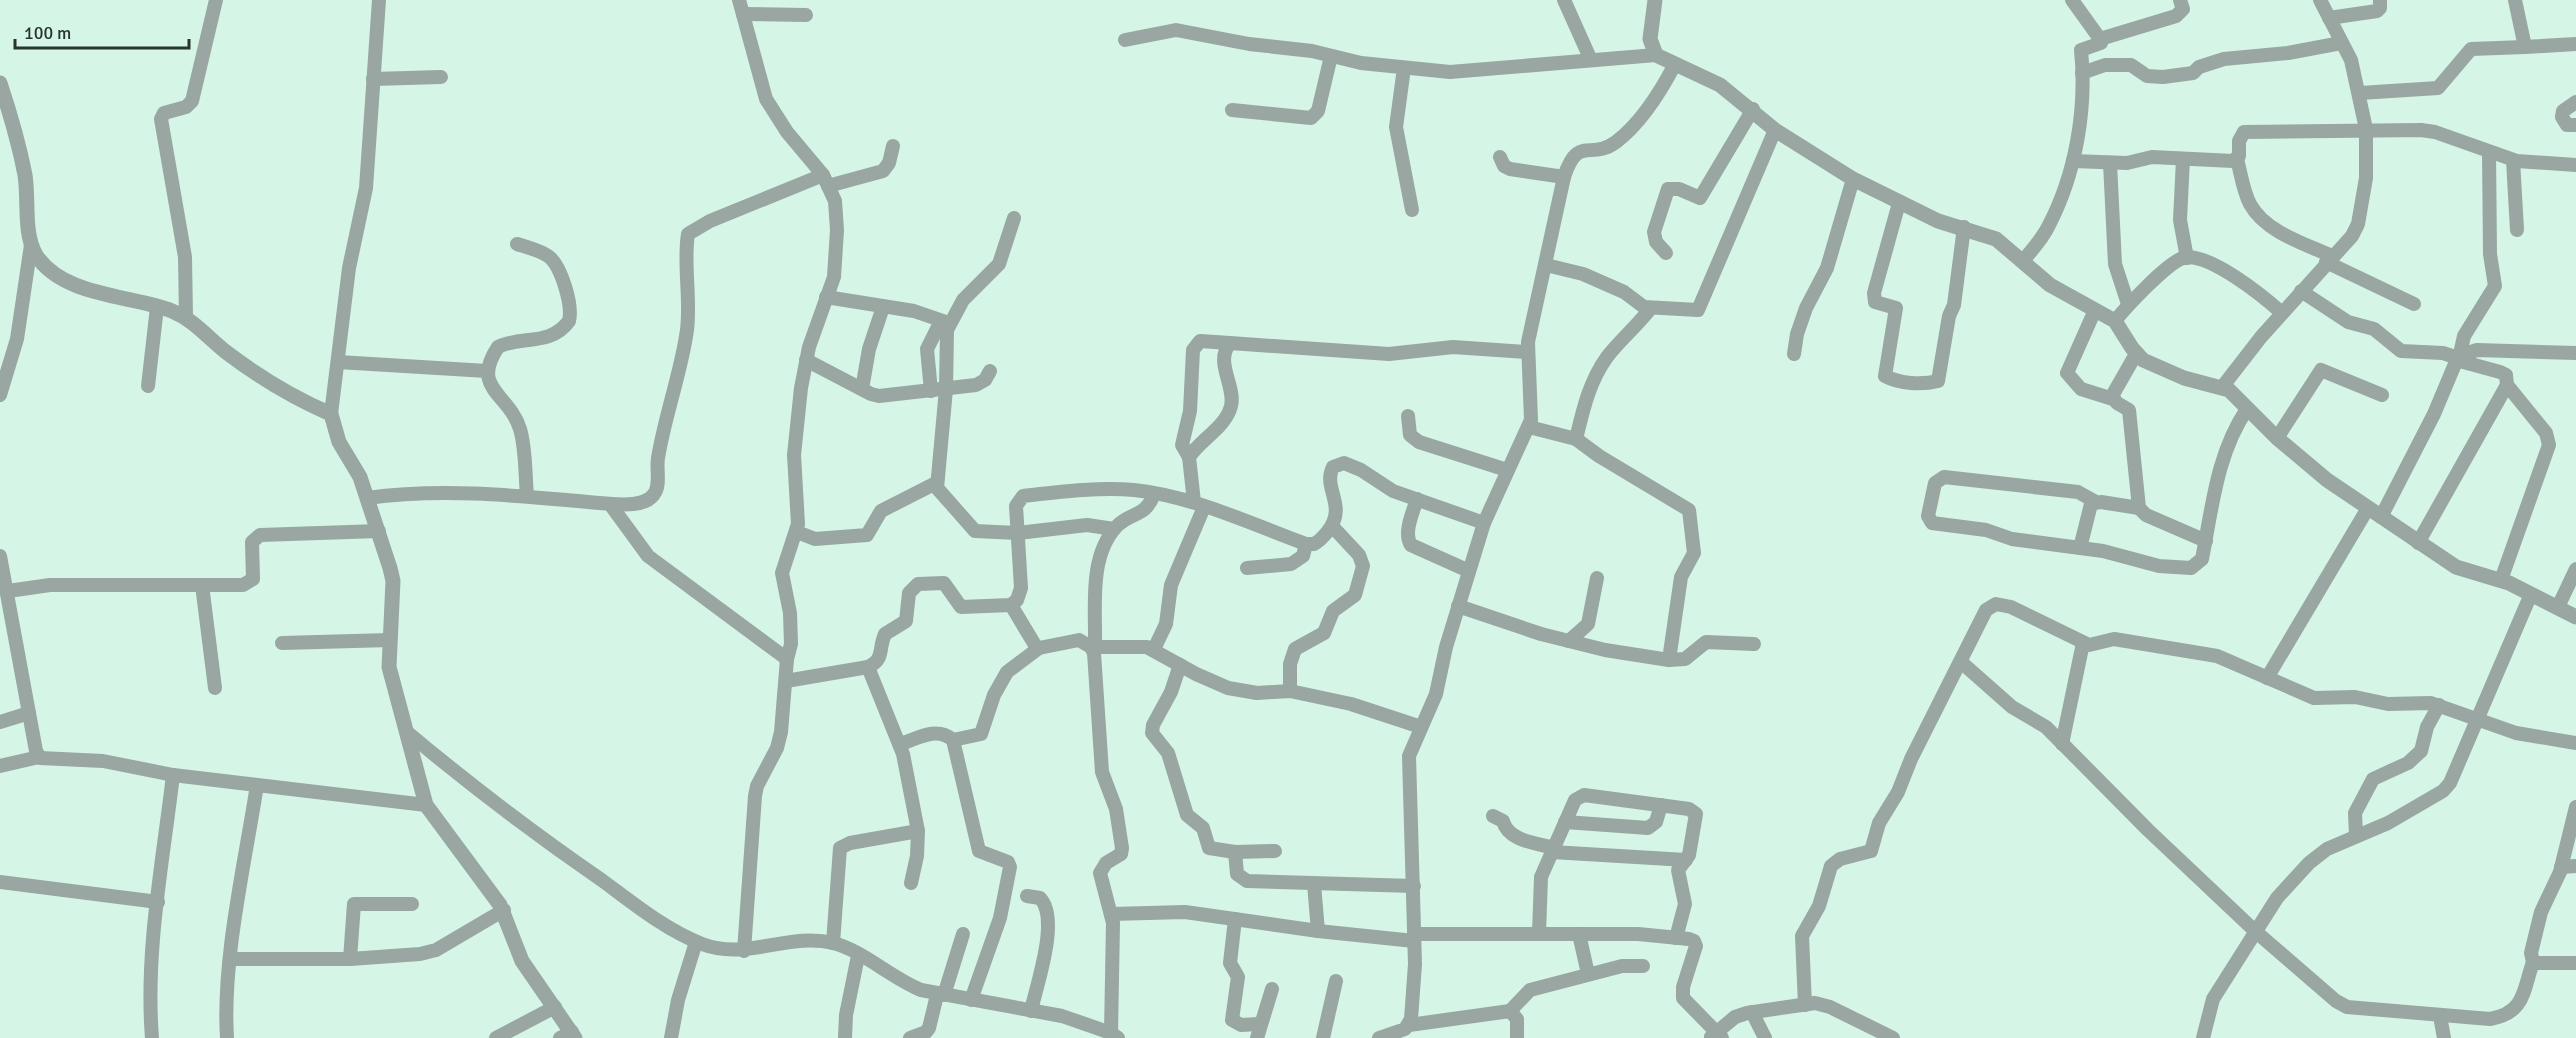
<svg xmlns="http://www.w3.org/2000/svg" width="2576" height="1038" font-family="Signika,sans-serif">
<rect width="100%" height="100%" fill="#d5f5e7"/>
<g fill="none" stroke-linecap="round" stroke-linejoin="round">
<g stroke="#99a6a1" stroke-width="14">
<path d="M 739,0 L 766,99 L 787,132 L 823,175 L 835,201 L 837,230 L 834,277 L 809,347 L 801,388 L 794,455 L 798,524 L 782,573 L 790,613 L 791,644 L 787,659 L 781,732 L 777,748 L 757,786 L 755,796 L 744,951"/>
<path d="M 1564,0 L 1590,58"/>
<path d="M 2072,0 L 2100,39"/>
<path d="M 2515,0 L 2525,47 L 2576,44"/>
<path d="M 743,14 L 806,15"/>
<path d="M 2329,18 L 2377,11 L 2380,8 L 2380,0"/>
<path d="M 1125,40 L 1176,30 L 1249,44 L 1312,51 L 1361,63 L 1450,72 L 1656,55"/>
<path d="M 1404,68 L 1396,127 L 1412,210"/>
<path d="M 2082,73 L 2105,65 L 2131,65 L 2147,76 L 2163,77 L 2193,73 L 2199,67 L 2224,59 L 2288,53 L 2341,43"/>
<path d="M 373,79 L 441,77"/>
<path d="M 2360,93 L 2438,88 L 2471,49 L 2525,47"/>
<path d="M 2576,102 L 2563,111 L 2562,117 L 2567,125 L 2576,125"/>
<path d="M 1232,110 L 1311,118 L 1318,111 L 1331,56"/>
<path d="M 1500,157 L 1504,166 L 1510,169 L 1564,177"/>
<path d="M 2183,159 L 2180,220 L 2187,258"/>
<path d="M 2237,159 C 2241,174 2243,191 2250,204 C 2265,232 2305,244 2332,256"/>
<path d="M 2513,160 L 2517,230"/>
<path d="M 2073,161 L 2127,163 L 2152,157 L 2233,161 L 2239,156 L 2239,141 L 2244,132 L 2421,130 L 2435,132 L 2517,161 L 2576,165"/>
<path d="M 2110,163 L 2115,264 L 2128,304"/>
<path d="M 828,186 L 883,171 L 889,163 L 893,146"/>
<path d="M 1899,203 L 1874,293 L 1875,302 L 1896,308 L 1885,376 C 1900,384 1922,385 1938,381 L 1949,316 L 1954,305 L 1964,227"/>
<path d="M 1014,218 L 999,264 L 963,300 L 947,330 L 946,389 L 937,488 L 975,531 L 1018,533 L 1087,525 L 1114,529"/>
<path d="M 517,244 C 526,247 539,250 548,256 C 561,265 573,305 569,321 C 550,347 521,335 498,347 C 470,389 509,393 520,429 C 526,449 525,474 527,495"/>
<path d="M 1666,253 L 1656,242 L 1654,232 L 1668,189 L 1679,189 L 1700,198 L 1753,109"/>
<path d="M 2023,261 C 2032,250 2042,239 2048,227 C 2076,174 2087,108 2081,50 L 2101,43 L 2100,39 L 2176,16 L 2183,9 L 2180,0"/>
<path d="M 2326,262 L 2414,304"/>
<path d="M 1546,265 L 1583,274 L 1624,292 L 1644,307 L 1698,310 L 1775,130"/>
<path d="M 2301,291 L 2348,322 L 2374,329 L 2401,351 L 2443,353 L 2455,357 L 2455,364 L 2434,414 L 2381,517"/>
<path d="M 826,297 L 914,311 L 949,323"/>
<path d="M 2095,310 L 2067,373 L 2081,389 L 2113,399"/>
<path d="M 186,317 L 185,257 L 161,119 L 164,113 L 186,107 L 192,101 L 216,0"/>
<path d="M 2115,321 C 2126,307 2167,263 2183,258 C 2208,251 2264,297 2282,313"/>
<path d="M 1794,354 L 1797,334 L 1806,308 L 1827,268 L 1853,179"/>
<path d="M 2136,354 L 2112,396 L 2117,403 L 2129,410 L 2139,508 L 2146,515 L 2206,541"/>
<path d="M 2460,354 L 2464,336 L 2495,286 L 2490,254 L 2489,152"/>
<path d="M 2455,357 L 2477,350 L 2576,353"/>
<path d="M 806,360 L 871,394 L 879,396 L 976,385 L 985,380 L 990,371"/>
<path d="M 338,362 L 487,371"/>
<path d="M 148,386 L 157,307"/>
<path d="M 2223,386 L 2261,337 L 2352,236 L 2358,224 L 2366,178 L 2366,129 L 2351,60 L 2320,0"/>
<path d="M 862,389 L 869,349 L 883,307"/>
<path d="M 931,391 L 927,349 L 941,321"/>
<path d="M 0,395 L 17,339 L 31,245"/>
<path d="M 331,414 L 349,268 L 366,188 L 379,0"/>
<path d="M 1408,416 L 1410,435 L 1419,442 L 1507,470"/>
<path d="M 1529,427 L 1576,439 L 1599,456 L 1689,510 L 1694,553 L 1681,577 L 1669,660"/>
<path d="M 2277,438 L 2321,370 L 2382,395"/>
<path d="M 1576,439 C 1583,410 1589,382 1607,357 C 1620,340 1637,326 1650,309"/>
<path d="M 1189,457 L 1182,445 L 1190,411 L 1193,350 L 1200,341 L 1230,343"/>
<path d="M 367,498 C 449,487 530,497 612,504 C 625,505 646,506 654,494 C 661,485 656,469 658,458 C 665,415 681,373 687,330 C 691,298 683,263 688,234 L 710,221 L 823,175"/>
<path d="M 1417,499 C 1413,512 1403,533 1411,545 L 1469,571"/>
<path d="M 1194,502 L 1189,457 C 1201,439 1226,427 1231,406 C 1236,386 1214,362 1230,343 L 1389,354 L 1453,347 L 1527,352"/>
<path d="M 2096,502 L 2078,492 L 1944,477 L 1935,483 L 1928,516 L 1932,523 L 1986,530 L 2012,539 L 2103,551 L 2159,566 L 2191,568 L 2202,559 C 2212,508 2217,453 2247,409"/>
<path d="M 610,504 L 648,556 L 787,659"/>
<path d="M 797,532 L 815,539 L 867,535 L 881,511 L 936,483"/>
<path d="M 2418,543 L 2507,385 L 2506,375 L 2500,372 L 2456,360"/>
<path d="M 2080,548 L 2091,504 L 2101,502 L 2139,508"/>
<path d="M 0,556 L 36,751 L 40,758 L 103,761 L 173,775 L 426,805"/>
<path d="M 1247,568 L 1291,564 L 1303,556 L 1306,544"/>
<path d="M 2501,580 L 2549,445 L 2546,433 L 2507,385"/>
<path d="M 202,585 L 215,688"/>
<path d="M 8,591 L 50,585 L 243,585 L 253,579 L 252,542 L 260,535 L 379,531"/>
<path d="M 1011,605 L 1035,645 L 1039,648 L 1079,640 L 1091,647 L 1094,653 L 1102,772 L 1116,809 L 1122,848 L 1121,854 L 1106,863 L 1100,873 L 1113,923 L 1111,1033"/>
<path d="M 1458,606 L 1541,634 L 1605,650 L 1669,660 L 1685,659 L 1706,642 L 1754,644"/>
<path d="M 2558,607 L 2576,569"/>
<path d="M 1569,641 L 1588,624 L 1597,578"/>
<path d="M 282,643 L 390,640"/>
<path d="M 1091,647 L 1147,647 L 1196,674 L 1228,688 L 1257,693 L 1290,691 L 1351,704 L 1421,727"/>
<path d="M 1095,647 C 1096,609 1088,556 1117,526 C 1132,511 1145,518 1154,494"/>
<path d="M 1154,649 L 1166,624 L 1171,585 L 1204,507"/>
<path d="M 1961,662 L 2012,707 L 2046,727 L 2148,830 L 2255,931 L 2336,1001 L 2347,1007 L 2490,1019 C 2525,1013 2523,991 2533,962"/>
<path d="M 1180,665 L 1171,692 L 1153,725 L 1152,733 L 1168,753 L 1187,815 L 1203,828 L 1209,848 L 1235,852 L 1275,851"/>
<path d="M 868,667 L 903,754 L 918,831 L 917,856 L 911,883"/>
<path d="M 2267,678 L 2368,508"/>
<path d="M 786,681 L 868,667 C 885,659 878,649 885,634 L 906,621 L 909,593 L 918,584 L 944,583 L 961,607 L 1011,605 L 1017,600 L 1021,588 L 1016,506 L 1023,496 C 1059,492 1098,487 1134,490 C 1193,496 1251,524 1306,544 L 1314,544 C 1320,541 1324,536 1328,531 C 1348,505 1322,489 1333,467 L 1344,463 L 1361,470 L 1393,491 L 1484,523"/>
<path d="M 1290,691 L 1290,664 L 1295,649 L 1324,633 L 1333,611 L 1355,595 L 1363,566 L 1359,555 L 1332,526"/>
<path d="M 0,722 L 29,713"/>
<path d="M 407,732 C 470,785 535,834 603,881 C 634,904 666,930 702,944 C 747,961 789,932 833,943 C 862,950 891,978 921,990 L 1062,1016 L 1111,1033 L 1118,1038"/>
<path d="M 953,740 L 981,734 L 994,695 L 1007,672 L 1039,648"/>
<path d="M 901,744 C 918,738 937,726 953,740 L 979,851 L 1008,862 L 1010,867 L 1000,918 L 971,1000"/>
<path d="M 2062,744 L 2083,643"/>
<path d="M 0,766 L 39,757"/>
<path d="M 2576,807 L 2560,872 L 2541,912 L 2531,953 L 2533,962 L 2537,963 L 2576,963"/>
<path d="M 1493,816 L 1503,821 C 1508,841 1536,843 1554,848"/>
<path d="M 1565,822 L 1648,828 L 1656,822 L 1661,805"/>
<path d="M 2356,836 L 2355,813 L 2373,779 L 2408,763 L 2421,751 L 2427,727 L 2439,705"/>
<path d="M 1235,852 L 1237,874 L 1247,881 L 1414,886"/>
<path d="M 1552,852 L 1686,860"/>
<path d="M 2561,867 L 2576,866"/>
<path d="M 0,882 L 158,902"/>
<path d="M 1314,884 L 1318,931"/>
<path d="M 1027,896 L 1040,898 C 1060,919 1037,983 1031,1011"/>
<path d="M 1111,914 L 1185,912 L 1318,931 L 1414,941"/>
<path d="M 1235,919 L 1230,963 L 1238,977 L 1232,1020 L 1241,1025 L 1259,1024"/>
<path d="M 1539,933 L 1541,877 L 1575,800 L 1584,795 L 1689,809 L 1696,814 L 1689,855 L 1678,870 L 1685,904 L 1676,938"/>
<path d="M 1414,934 L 1638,934 L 1689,939 L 1694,941 L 1696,946 L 1683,987 L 1683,998 L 1722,1038"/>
<path d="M 1579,934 L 1588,974"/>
<path d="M 833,943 L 840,848 L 850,843 L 918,831"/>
<path d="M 230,959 L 350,959 L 420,954 L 436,950 L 504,910"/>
<path d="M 350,959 L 354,904 L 412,904"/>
<path d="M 944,995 L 963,934"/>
<path d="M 1805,1005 L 1802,936 L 1819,906 L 1831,866 L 1840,859 L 1871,851 L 1879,823 L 1898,792 L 1911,759 L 1986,610 L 1996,604 L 2011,607 L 2089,645 L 2114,639 L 2205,654 L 2217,656 L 2314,698 L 2355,697 L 2388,704 L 2431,703 L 2516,733 L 2576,743"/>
<path d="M 1510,1011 L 1530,990 L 1622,966 L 1643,966"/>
<path d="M 1752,1012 L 1765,1038"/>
<path d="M 2440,1016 L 2444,1038"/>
<path d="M 1409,1025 L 1510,1011 L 1517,1019 L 1517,1038"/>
<path d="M 1711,1037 L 1735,1017 L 1747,1013 L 1815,1003 L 1830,1007 L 1893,1038"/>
<path d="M 152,1038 C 145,951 163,861 173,775"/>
<path d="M 227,1038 C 222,960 245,863 257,785"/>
<path d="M 496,1038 L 555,1007"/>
<path d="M 560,1038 L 572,1032"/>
<path d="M 671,1038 L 678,1000 L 696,942"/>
<path d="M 845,1038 L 846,1015 L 858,956"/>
<path d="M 910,1038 L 926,1032 L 929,1028 L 937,995"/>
<path d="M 1257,1038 L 1272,989"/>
<path d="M 1323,1038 L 1336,981"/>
<path d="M 1379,1038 L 1405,1029 L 1411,1019 L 1415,964 L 1409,756 L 1436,694 L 1446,647 L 1484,523 L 1531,420 L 1528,342 L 1564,177 C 1578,134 1590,161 1616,142 C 1641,123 1661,91 1675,64"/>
<path d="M 2203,1038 L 2213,999 L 2277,898 L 2309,863 L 2327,849 L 2388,823 L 2443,791 L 2450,783 L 2531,594"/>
</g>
<g stroke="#99a6a1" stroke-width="15">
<path d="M 1655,0 L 1650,39 L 1656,55 L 1720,85 L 1775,130 L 1853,179 L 1938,221 L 1996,239 L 2050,285 L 2115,321 L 2132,348 L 2143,360 L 2184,378 L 2229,390 L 2277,438 L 2327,480 L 2456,567 L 2509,583 L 2576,617"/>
<path d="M 0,83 C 10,113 19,144 25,175 C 29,200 23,233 36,255 C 63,297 131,295 172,311 C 194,320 208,338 226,352 C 259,377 294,398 331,414 L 339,442 L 360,477 L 390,568 L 393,581 L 389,667 L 426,805 L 500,905 L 522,961 L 575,1038"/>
</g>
</g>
<path d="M15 39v9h174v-9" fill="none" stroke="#28342f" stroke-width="3"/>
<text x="24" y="39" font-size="18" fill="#28342f" stroke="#d5f5e7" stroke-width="4.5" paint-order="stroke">100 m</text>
</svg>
